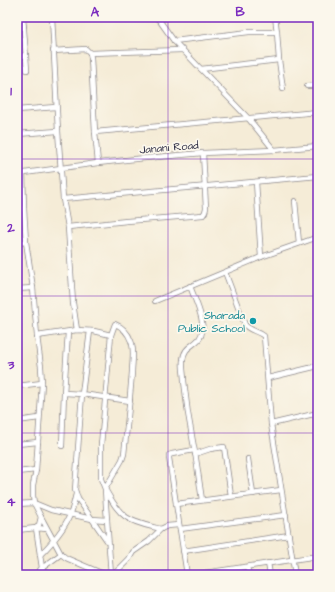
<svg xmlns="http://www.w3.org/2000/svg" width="335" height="592" font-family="'Architects Daughter',sans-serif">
<rect width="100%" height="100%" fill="#fbf7ec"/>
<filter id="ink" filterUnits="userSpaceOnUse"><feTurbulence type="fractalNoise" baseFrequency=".025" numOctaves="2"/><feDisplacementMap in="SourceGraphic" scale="8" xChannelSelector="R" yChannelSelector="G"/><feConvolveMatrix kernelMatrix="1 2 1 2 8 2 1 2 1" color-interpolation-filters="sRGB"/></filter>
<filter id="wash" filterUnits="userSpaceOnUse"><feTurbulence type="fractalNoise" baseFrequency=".012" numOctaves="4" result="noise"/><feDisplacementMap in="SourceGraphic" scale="16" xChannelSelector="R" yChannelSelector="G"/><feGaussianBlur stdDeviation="0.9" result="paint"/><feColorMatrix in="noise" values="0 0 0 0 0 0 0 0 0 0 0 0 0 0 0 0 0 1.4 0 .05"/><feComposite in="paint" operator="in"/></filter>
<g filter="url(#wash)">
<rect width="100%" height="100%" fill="#f5ecd7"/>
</g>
<g filter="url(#ink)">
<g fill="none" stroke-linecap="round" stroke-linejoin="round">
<defs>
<g id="minor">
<path d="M 23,17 L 27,70"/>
<path d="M 52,17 L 58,131 L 63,199 L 68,227 L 73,303 L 77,330"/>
<path d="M 157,17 L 174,41 L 248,118 L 274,150"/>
<path d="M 275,17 L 277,32"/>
<path d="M 158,19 L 171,17"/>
<path d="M 17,27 L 24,26"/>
<path d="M 174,41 L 249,32 L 277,32 L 279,60 L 283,89"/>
<path d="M 53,51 L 86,49 L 90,53 L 91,58 L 95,132 L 98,163"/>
<path d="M 90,53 L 182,50"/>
<path d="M 17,57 L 26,55"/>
<path d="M 201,69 L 279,60"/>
<path d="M 307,86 L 318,85"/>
<path d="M 17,110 L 56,107"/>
<path d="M 95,132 L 318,112"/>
<path d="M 17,134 L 58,131"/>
<path d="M 23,173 L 24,209 L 26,242 L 33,288 L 37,336 L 41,367 L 42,383 L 36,470 L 33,485 L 33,496 L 34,503 L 41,517 L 61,554 L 66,558 L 106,575"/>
<path d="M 17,174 L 98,163 L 135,159 L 203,153 L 274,150 L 318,146"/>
<path d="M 256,182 L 261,257"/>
<path d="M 63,199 L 318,176"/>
<path d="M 295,201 L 299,243"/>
<path d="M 17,210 L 24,209"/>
<path d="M 68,227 L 127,221 L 203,215 L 205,212 L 206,208 L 203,153"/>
<path d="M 17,243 L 26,242"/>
<path d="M 225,272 L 245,325 C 250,331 258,331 264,336 L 271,424 L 295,575"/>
<path d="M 190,286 C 195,300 209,327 199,339 C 192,347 184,347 183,360 C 182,367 184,374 184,381 C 186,402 189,422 193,442 C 197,461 199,481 202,500"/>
<path d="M 17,289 L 33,288"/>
<path d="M 155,301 L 261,257 L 318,237"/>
<path d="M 90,331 L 82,394 L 75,490 L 78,499 L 108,542"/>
<path d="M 68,332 L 64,393 L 82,394 L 130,401"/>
<path d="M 37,336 L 77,330 L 94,331 L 111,335"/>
<path d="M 268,378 L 318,366"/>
<path d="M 17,386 L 42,383"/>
<path d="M 17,421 L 39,418"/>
<path d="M 271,424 L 318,413"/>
<path d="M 17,444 L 38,442"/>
<path d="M 62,446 L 64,393"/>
<path d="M 195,454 L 210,449 L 224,447 L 231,496"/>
<path d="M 248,459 L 253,494"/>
<path d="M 17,472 L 36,470"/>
<path d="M 17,504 L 34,503 L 51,510 L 92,519 L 107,520"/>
<path d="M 176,504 L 281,490"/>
<path d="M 180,529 L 286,515"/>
<path d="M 17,530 L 36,528 L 39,525 L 41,517"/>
<path d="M 183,551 L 289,535"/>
<path d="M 40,555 C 52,543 63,531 70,515 C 73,509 74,501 76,494"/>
<path d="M 268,563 L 270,575"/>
<path d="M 247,567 L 249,575"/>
<path d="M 35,575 L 42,568 L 61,554"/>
<path d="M 41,575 L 42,568 L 36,528 L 47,529"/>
<path d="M 111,575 L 106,506 L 105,489 L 101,479 L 101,445 L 111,335 L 115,324 C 123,327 128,333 131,341 C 135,350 132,362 132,372 C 130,399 127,427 124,454 L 122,460 L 105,489 C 111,499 116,510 126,517 C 136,524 150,526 161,529"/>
<path d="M 113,575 L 129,559 L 133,552 L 149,541 L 161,529 L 167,526 L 179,525"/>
<path d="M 187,575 L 169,458 L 169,455 L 172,454 L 194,450"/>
<path d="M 191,575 L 318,556"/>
</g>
</defs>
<use href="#minor" stroke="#8c8789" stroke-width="6"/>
<use href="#minor" stroke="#fff" stroke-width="4.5"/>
</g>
</g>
<path fill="none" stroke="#7b2cbf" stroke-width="1" stroke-opacity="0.55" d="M 168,17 L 168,575M 17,159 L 318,159M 17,296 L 318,296M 17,433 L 318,433"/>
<circle fill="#0f9aa8" stroke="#fbf7ec" stroke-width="1.5" cx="253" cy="321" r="4"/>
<g text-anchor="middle" stroke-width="3.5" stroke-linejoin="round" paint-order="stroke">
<g font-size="11" fill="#22223b" stroke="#fbf7ec">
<text transform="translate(169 147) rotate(-5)" y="4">Janani Road</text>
</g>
<g font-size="11" fill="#0d838f" stroke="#fbf7ec" text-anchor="end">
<text x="245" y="319">Sharada<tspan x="245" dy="13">Public School</tspan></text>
</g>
</g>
<rect width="335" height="592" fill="none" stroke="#fbf7ec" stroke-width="44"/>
<rect x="22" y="22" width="291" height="548" fill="none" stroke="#7b2cbf" stroke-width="1.5"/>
<g font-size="13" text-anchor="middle" font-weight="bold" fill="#7b2cbf">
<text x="95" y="16">A</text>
<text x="240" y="16">B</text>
<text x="11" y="95">1</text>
<text x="11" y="232">2</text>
<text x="11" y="369">3</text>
<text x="11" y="506">4</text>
</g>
</svg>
